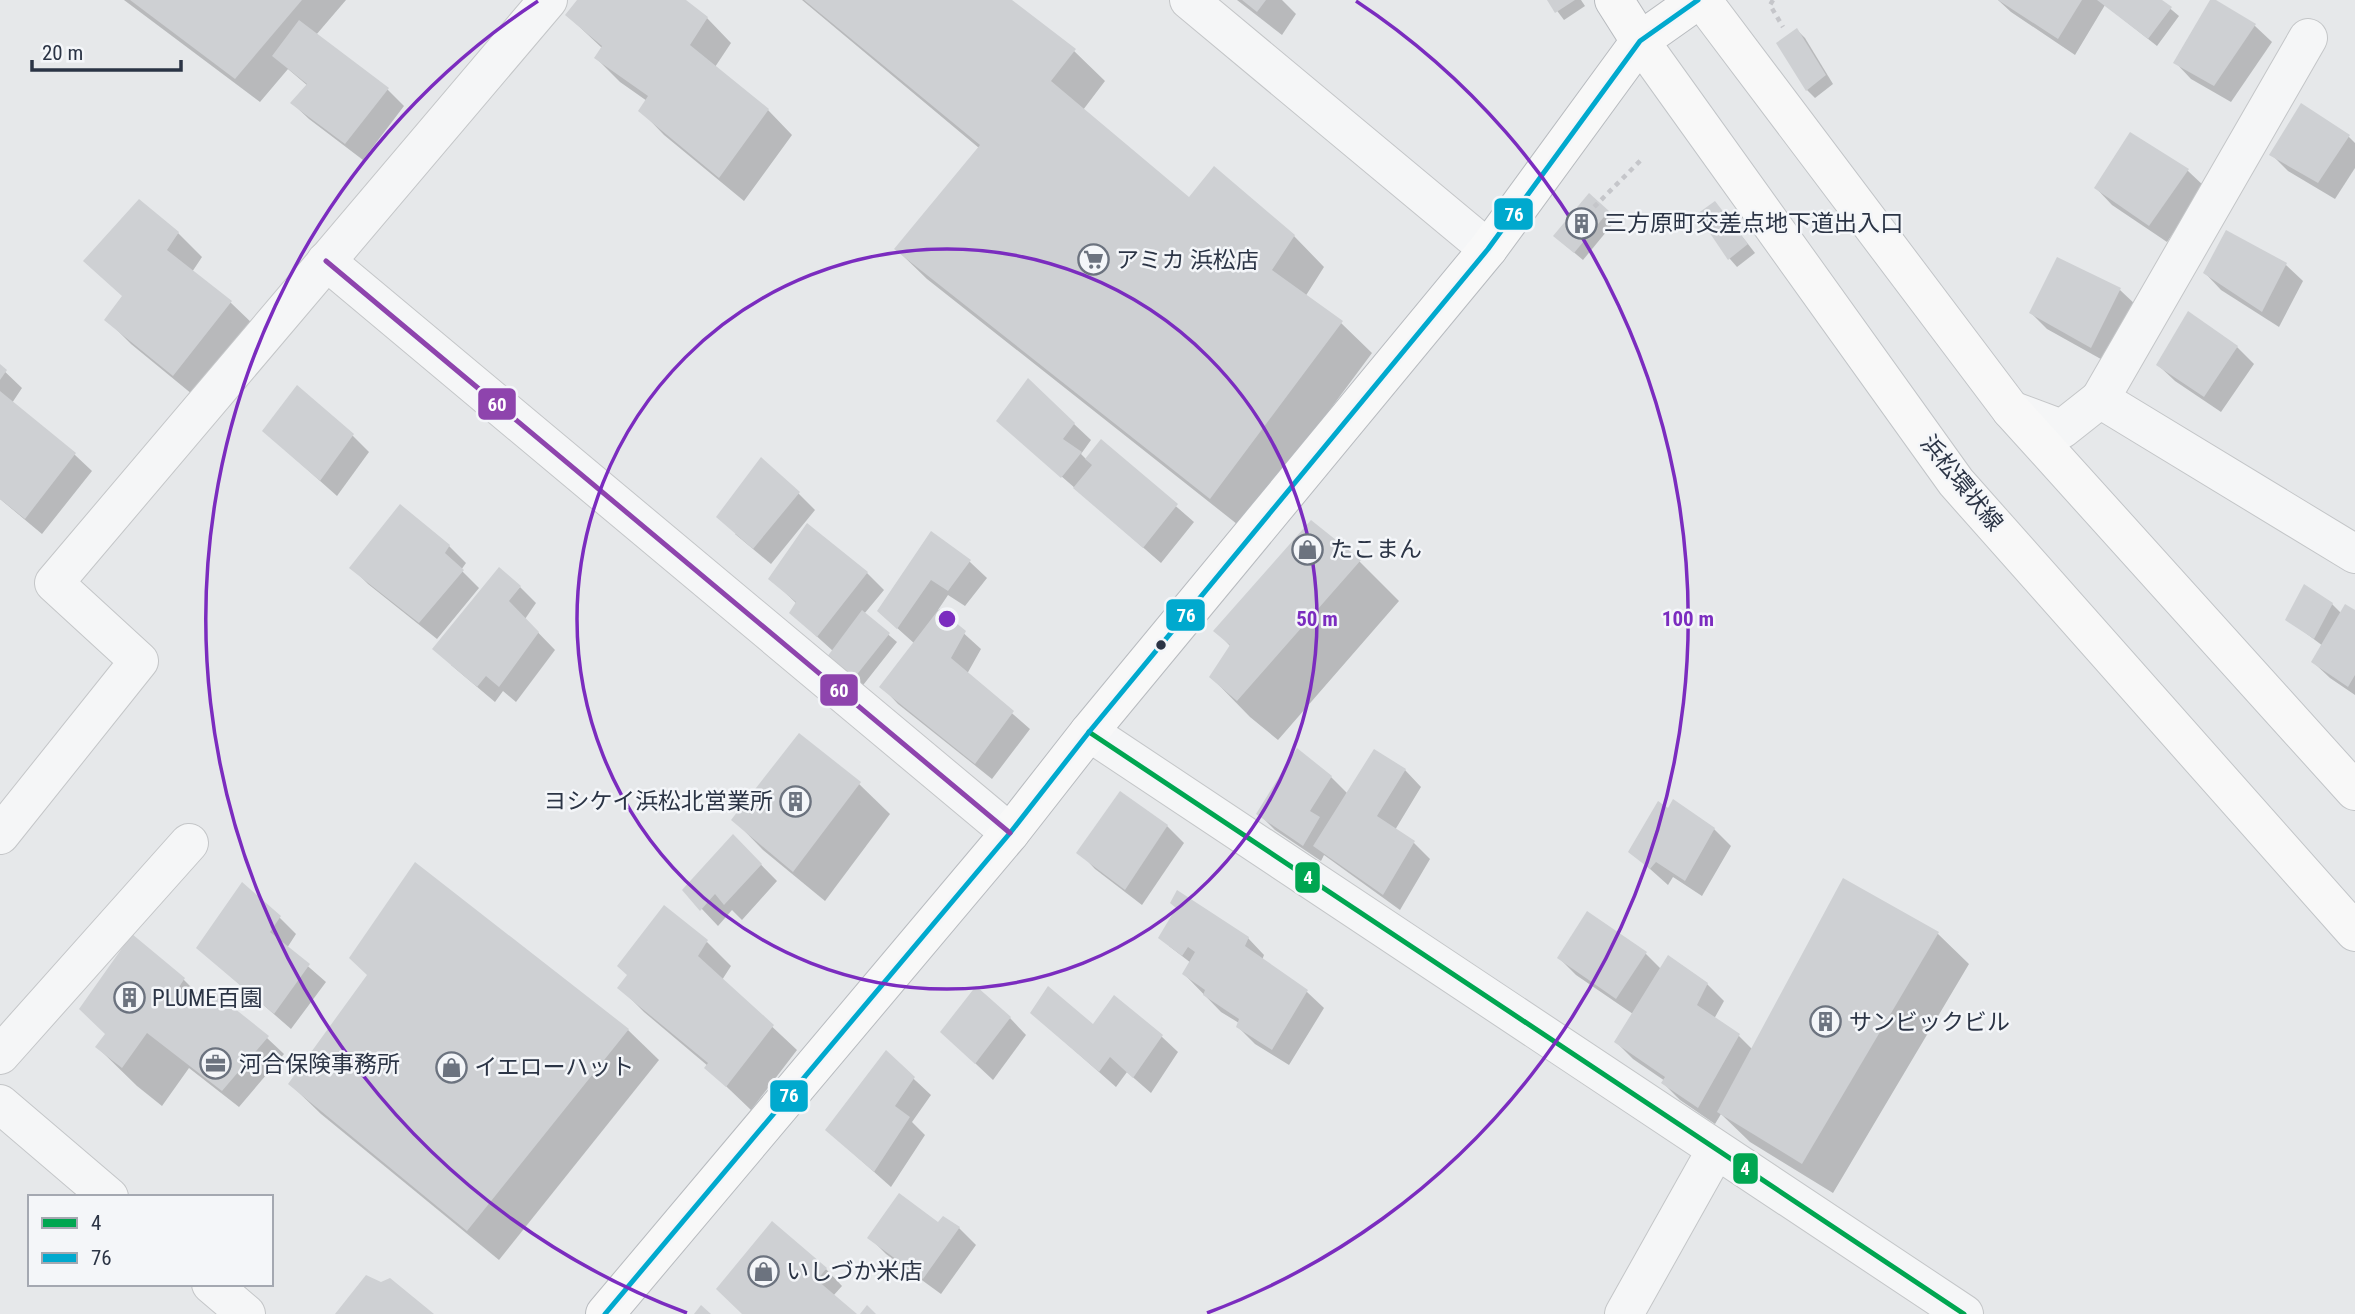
<svg xmlns="http://www.w3.org/2000/svg" width="2355" height="1314" font-family="'Roboto Condensed','Noto Sans JP',sans-serif">
<rect width="100%" height="100%" fill="#e6e8ea"/>
<g fill="#0003">
<path d="M 124,0 L 346,0 L 316,35 L 387,89 L 404,106 L 363,160 L 309,119 L 292,103 L 308,86 L 288,69 L 260,102 Z"/>
<path d="M 580,0 L 684,0 L 707,18 L 731,43 L 715,67 L 768,110 L 792,135 L 744,201 L 664,135 L 640,110 L 647,101 L 620,82 L 596,58 L 603,49 L 567,15 Z"/>
<path d="M 802,0 L 1009,0 L 1074,51 L 1105,81 L 1083,110 L 1190,200 L 1294,236 L 1324,267 L 1305,297 L 1341,323 L 1372,353 L 1242,528 L 927,279 L 896,249 L 979,148 Z"/>
<path d="M 1237,0 L 1282,0 L 1296,14 L 1282,35 Z"/>
<path d="M 1549,0 L 1581,0 L 1585,6 L 1564,20 Z"/>
<path d="M 1998,0 L 2160,0 L 2179,16 L 2157,46 L 2105,5 L 2075,55 L 2011,12 Z"/>
<path d="M 2213,0 L 2255,26 L 2272,42 L 2231,102 L 2191,79 L 2175,62 Z"/>
<path d="M 1797,30 L 1805,38 L 1833,84 L 1815,98 L 1807,90 Z"/>
<path d="M 2130,134 L 2188,171 L 2205,187 L 2167,242 L 2112,205 L 2096,188 Z"/>
<path d="M 2348,136 L 2355,143 L 2355,168 L 2335,199 L 2288,171 L 2271,154 Z"/>
<path d="M 1608,212 L 1616,220 L 1583,260 L 1564,244 Z"/>
<path d="M 1723,212 L 1755,253 L 1737,267 L 1730,259 L 1699,214 Z"/>
<path d="M 178,233 L 202,257 L 192,272 L 230,302 L 255,326 L 198,399 L 131,344 L 107,320 Z"/>
<path d="M 2286,265 L 2303,281 L 2279,327 L 2221,290 L 2205,273 Z"/>
<path d="M 2120,290 L 2137,306 L 2108,363 L 2047,329 L 2031,313 Z"/>
<path d="M 2237,347 L 2254,364 L 2221,412 L 2175,381 L 2158,365 Z"/>
<path d="M 0,367 L 22,388 L 12,403 L 75,455 L 92,471 L 42,534 L 0,499 Z"/>
<path d="M 998,421 L 1074,424 L 1091,440 L 1081,454 L 1087,460 L 1101,441 L 1194,522 L 1161,563 Z"/>
<path d="M 264,431 L 353,436 L 369,452 L 337,496 Z"/>
<path d="M 798,493 L 815,510 L 771,564 L 735,534 Z"/>
<path d="M 807,525 L 867,573 L 884,590 L 864,614 L 897,642 L 860,689 L 833,651 L 791,613 L 797,604 L 771,579 Z"/>
<path d="M 932,533 L 970,562 L 987,578 L 965,606 L 948,595 L 938,610 L 981,649 L 967,674 L 1030,729 L 992,779 L 898,704 L 882,687 L 915,644 L 896,627 Z"/>
<path d="M 449,546 L 466,563 L 461,570 L 479,588 L 437,639 L 368,584 L 352,568 Z"/>
<path d="M 1359,561 L 1399,601 L 1278,740 L 1250,717 L 1211,677 L 1231,647 L 1216,631 Z"/>
<path d="M 520,587 L 536,603 L 525,619 L 555,650 L 516,702 L 503,691 L 495,702 L 451,665 Z"/>
<path d="M 2332,604 L 2342,614 L 2355,612 L 2355,695 L 2330,678 L 2313,662 L 2323,646 L 2287,619 Z"/>
<path d="M 1405,770 L 1421,787 L 1395,830 L 1414,843 L 1430,859 L 1400,910 L 1324,855 L 1321,861 L 1275,830 L 1258,813 L 1331,777 L 1348,794 Z"/>
<path d="M 859,784 L 890,814 L 825,901 L 763,850 L 733,819 Z"/>
<path d="M 1120,793 L 1167,826 L 1184,843 L 1142,905 L 1095,869 L 1079,852 Z"/>
<path d="M 1714,829 L 1731,846 L 1702,896 L 1673,877 L 1668,885 L 1631,852 Z"/>
<path d="M 733,836 L 777,881 L 742,920 L 732,910 L 718,926 L 684,890 Z"/>
<path d="M 1844,881 L 1938,934 L 1969,964 L 1833,1193 L 1750,1142 L 1721,1114 L 1715,1124 L 1680,1100 L 1663,1083 L 1665,1081 L 1633,1059 L 1616,1042 L 1633,1014 L 1576,975 L 1559,958 L 1645,953 L 1661,969 L 1707,984 L 1724,1001 L 1714,1019 L 1739,1036 L 1753,1050 Z"/>
<path d="M 279,917 L 296,934 L 287,948 L 326,982 L 291,1029 L 198,948 Z"/>
<path d="M 133,937 L 184,980 L 203,999 L 267,1038 L 284,1054 L 239,1107 L 189,1068 L 162,1106 L 137,1086 L 97,1047 L 107,1034 Z"/>
<path d="M 1248,938 L 1264,955 L 1262,960 L 1307,992 L 1324,1008 L 1289,1065 L 1255,1044 L 1238,1027 L 1239,1023 L 1221,1012 L 1184,974 L 1191,963 L 1169,946 Z"/>
<path d="M 707,942 L 731,966 L 722,980 L 797,1050 L 751,1110 L 707,1068 L 708,1066 L 644,1012 L 620,988 Z"/>
<path d="M 1032,1013 L 1093,1026 L 1161,1036 L 1178,1052 L 1151,1093 L 1127,1072 L 1116,1087 Z"/>
<path d="M 1010,1018 L 1026,1035 L 993,1080 L 959,1048 Z"/>
<path d="M 628,1030 L 659,1060 L 499,1260 L 321,1114 L 290,1084 Z"/>
<path d="M 886,1053 L 931,1095 L 912,1122 L 925,1135 L 891,1187 L 827,1130 Z"/>
<path d="M 943,1218 L 959,1228 L 976,1245 L 941,1294 L 886,1254 L 870,1238 L 939,1224 Z"/>
<path d="M 826,1269 L 842,1286 L 833,1296 L 854,1314 L 744,1314 Z"/>
</g>
<g fill="#ced0d3">
<path d="M 130,0 L 302,0 L 235,79 Z"/>
<path d="M 577,0 L 686,0 L 708,17 L 690,45 L 769,109 L 719,178 L 638,111 L 648,96 L 594,58 L 602,46 L 565,15 Z"/>
<path d="M 804,0 L 1012,0 L 1076,49 L 1051,81 L 1189,197 L 1214,166 L 1295,235 L 1272,270 L 1343,321 L 1210,499 L 894,249 L 980,145 Z"/>
<path d="M 1242,0 L 1266,0 L 1257,12 Z"/>
<path d="M 1547,0 L 1575,0 L 1555,13 Z"/>
<path d="M 1998,0 L 2082,0 L 2058,39 Z"/>
<path d="M 2097,0 L 2162,0 L 2172,7 L 2148,39 Z"/>
<path d="M 2210,0 L 2216,0 L 2256,24 L 2214,86 L 2173,63 Z"/>
<path d="M 299,20 L 389,88 L 345,144 L 290,103 L 307,84 L 272,56 Z"/>
<path d="M 1797,28 L 1826,75 L 1806,91 L 1776,43 Z"/>
<path d="M 2301,103 L 2350,135 L 2318,183 L 2269,155 Z"/>
<path d="M 2130,132 L 2189,169 L 2149,226 L 2094,188 Z"/>
<path d="M 1589,193 L 1609,211 L 1574,253 L 1553,236 Z"/>
<path d="M 139,199 L 179,232 L 167,250 L 232,301 L 173,376 L 104,320 L 122,296 L 83,261 Z"/>
<path d="M 1715,201 L 1748,244 L 1728,260 L 1697,214 Z"/>
<path d="M 2226,230 L 2287,263 L 2262,312 L 2203,273 Z"/>
<path d="M 2057,257 L 2121,288 L 2091,348 L 2029,313 Z"/>
<path d="M 2188,311 L 2238,346 L 2204,397 L 2156,365 Z"/>
<path d="M 0,364 L 7,370 L 0,380 Z"/>
<path d="M 1028,378 L 1075,423 L 1063,439 L 1082,452 L 1061,478 L 996,421 Z"/>
<path d="M 297,385 L 354,434 L 320,481 L 262,431 Z"/>
<path d="M 0,391 L 76,453 L 25,519 L 0,499 Z"/>
<path d="M 1101,439 L 1178,504 L 1143,548 L 1073,488 L 1092,465 L 1085,459 Z"/>
<path d="M 761,457 L 800,492 L 753,549 L 716,517 Z"/>
<path d="M 400,504 L 450,545 L 445,553 L 464,570 L 419,623 L 349,568 Z"/>
<path d="M 1311,520 L 1361,560 L 1237,701 L 1209,677 L 1230,645 L 1213,631 Z"/>
<path d="M 807,523 L 868,572 L 817,637 L 789,613 L 796,602 L 768,579 Z"/>
<path d="M 931,531 L 971,560 L 948,591 L 931,580 L 897,629 L 877,611 Z"/>
<path d="M 499,567 L 521,586 L 509,601 L 539,632 L 499,687 L 486,676 L 477,687 L 432,649 Z"/>
<path d="M 2304,584 L 2333,603 L 2314,639 L 2285,620 Z"/>
<path d="M 2345,604 L 2355,610 L 2355,675 L 2348,687 L 2311,662 Z"/>
<path d="M 939,609 L 966,631 L 951,658 L 1014,711 L 975,764 L 879,687 Z"/>
<path d="M 862,610 L 890,633 L 851,682 L 824,661 Z"/>
<path d="M 799,733 L 861,782 L 793,872 L 731,820 Z"/>
<path d="M 1297,748 L 1332,776 L 1310,811 L 1320,817 L 1303,846 L 1256,814 Z"/>
<path d="M 1374,749 L 1406,769 L 1377,816 L 1415,841 L 1383,895 L 1313,846 Z"/>
<path d="M 1120,791 L 1168,825 L 1125,890 L 1076,853 Z"/>
<path d="M 1673,799 L 1715,828 L 1685,881 L 1656,862 L 1650,869 L 1628,852 L 1658,801 L 1668,808 Z"/>
<path d="M 733,834 L 762,864 L 724,905 L 715,894 L 700,911 L 682,890 Z"/>
<path d="M 415,862 L 629,1029 L 467,1231 L 288,1084 L 367,975 L 349,958 Z"/>
<path d="M 1843,878 L 1939,932 L 1802,1164 L 1717,1112 Z"/>
<path d="M 242,882 L 281,916 L 270,932 L 310,964 L 274,1014 L 196,948 Z"/>
<path d="M 1177,890 L 1249,937 L 1245,946 L 1308,990 L 1272,1050 L 1236,1027 L 1239,1019 L 1203,995 L 1205,990 L 1182,974 L 1195,952 L 1188,947 L 1182,956 L 1158,938 L 1176,908 L 1170,903 Z"/>
<path d="M 664,905 L 708,940 L 698,956 L 774,1025 L 726,1087 L 704,1068 L 708,1063 L 617,988 L 627,975 L 617,966 Z"/>
<path d="M 1587,911 L 1647,952 L 1616,999 L 1557,958 Z"/>
<path d="M 132,934 L 185,978 L 179,987 L 198,1003 L 209,988 L 269,1036 L 222,1091 L 147,1033 L 122,1068 L 95,1047 L 105,1034 L 79,1009 Z"/>
<path d="M 1668,955 L 1708,983 L 1697,1005 L 1740,1034 L 1698,1108 L 1661,1083 L 1665,1077 L 1614,1042 Z"/>
<path d="M 976,986 L 1011,1017 L 975,1064 L 940,1032 Z"/>
<path d="M 1048,986 L 1093,1024 L 1114,995 L 1163,1035 L 1133,1078 L 1110,1057 L 1099,1072 L 1030,1013 Z"/>
<path d="M 886,1050 L 915,1077 L 895,1106 L 910,1117 L 874,1172 L 825,1130 Z"/>
<path d="M 899,1193 L 938,1222 L 943,1216 L 960,1227 L 923,1279 L 867,1238 Z"/>
<path d="M 772,1221 L 827,1268 L 817,1280 L 857,1314 L 742,1314 L 716,1289 Z"/>
<path d="M 366,1275 L 381,1282 L 390,1278 L 434,1314 L 335,1314 Z"/>
<path d="M 701,1305 L 711,1314 L 694,1314 Z"/>
<path d="M 867,1305 L 876,1314 L 860,1314 Z"/>
</g>
<g fill="none" stroke-linecap="round" stroke-linejoin="round">
<defs>
<g id="minor">
<path d="M 1189,0 L 1488,249"/>
<path d="M 326,261 L 1010,833"/>
<path d="M 2100,399 L 2308,38"/>
<path d="M 2011,410 L 2062,429 L 2100,399 L 2355,554"/>
<path d="M 1089,732 L 1964,1314"/>
<path d="M 0,835 L 139,661 L 54,583 L 548,0"/>
<path d="M 0,1055 L 189,843"/>
<path d="M 1624,1314 L 1716,1150"/>
</g>
<g id="tertiary">
<path d="M 0,1104 L 109,1197"/>
<path d="M 211,1284 L 246,1314"/>
</g>
<g id="primary">
<path d="M 1702,0 L 2011,410 L 2355,791"/>
<path d="M 1640,41 L 1956,482 L 2355,932"/>
</g>
<g id="trunk">
<path d="M 1614,0 L 1640,41"/>
<path d="M 605,1314 L 1010,833 L 1089,732 L 1488,249 L 1640,41 L 1698,0"/>
</g>
</defs>
<use href="#minor" stroke="#c4c6c8" stroke-width="40"/>
<use href="#tertiary" stroke="#c4c6c8" stroke-width="40"/>
<use href="#primary" stroke="#c2c5c8" stroke-width="40"/>
<use href="#trunk" stroke="#b8bbbf" stroke-width="40"/>
<g stroke="#c5c6ca" stroke-width="4.5" stroke-dasharray="5 5" stroke-linecap="butt">
<path d="M 1773,0 L 1770,5 L 1783,27"/>
<path d="M 1580,221 L 1642,159"/>
</g>
<use href="#minor" stroke="#f5f6f7" stroke-width="38"/>
<use href="#tertiary" stroke="#f5f6f7" stroke-width="38"/>
<use href="#primary" stroke="#f8f8f8" stroke-width="38"/>
<use href="#trunk" stroke="#f8f8f8" stroke-width="38"/>
<defs>
<path id="bus-1" d="M 1089,732 L 1964,1314"/>
<path id="bus-2" d="M 605,1314 L 1010,833 L 1089,732 L 1488,249 L 1640,41 L 1698,0"/>
<path id="bus-3" d="M 326,261 L 1010,833"/>
</defs>
<use href="#bus-1" stroke="#f4f6f9" stroke-width="10"/>
<use href="#bus-2" stroke="#f4f6f9" stroke-width="10"/>
<use href="#bus-3" stroke="#f4f6f9" stroke-width="10"/>
<use href="#bus-1" stroke="#00a651" stroke-width="5"/>
<use href="#bus-2" stroke="#00a9ce" stroke-width="5"/>
<use href="#bus-3" stroke="#8e44ad" stroke-width="5"/>
</g>
<g fill="none" stroke="#7b2cbf" stroke-width="3.5">
<circle cx="947" cy="619" r="370"/>
<path d="M687 1313A741 741 0 0 1 538 1M1356 1A741 741 0 0 1 1207 1313"/>
</g>
<defs>
<symbol id="building-ring" viewBox="-11 -11 22 22"><circle r="9.5" fill="#f4f6f9" stroke="#6c737f" stroke-width="1.5"/><path d="M-4-6H4V6H1V3H-1V6H-4ZM-2.5-4.3h1.7v1.8h-1.7ZM.8-4.3h1.7v1.8H.8ZM-2.5-1h1.7V.8h-1.7ZM.8-1h1.7V.8H.8Z" fill="#6c737f"/></symbol>
<symbol id="supermarket-ring" viewBox="-11 -11 22 22"><circle r="9.5" fill="#f4f6f9" stroke="#6c737f" stroke-width="1.5"/><path d="M-6-5.5h2.5l.6 2H6L4.5 2H-2.5L-4.4-4H-6ZM-1.5 3.2a1.3 1.3 0 1 0 .1 0ZM3 3.2a1.3 1.3 0 1 0 .1 0Z" fill="#6c737f"/></symbol>
<symbol id="shop-ring" viewBox="-11 -11 22 22"><circle r="9.5" fill="#f4f6f9" stroke="#6c737f" stroke-width="1.5"/><path d="M-5-2.5h2.3a2.7 3.5 0 0 1 5.4 0H5L5.5 6h-11ZM-1.5-2.5h3a1.5 2.3 0 0 0-3 0Z" fill="#6c737f"/></symbol>
<symbol id="office-ring" viewBox="-11 -11 22 22"><circle r="9.5" fill="#f4f6f9" stroke="#6c737f" stroke-width="1.5"/><path d="M-6-3h4V-5.5h4V-3h4V5H-6ZM-1-4.5V-3h2v-1.5ZM-6 0V1H6V0Z" fill="#6c737f"/></symbol>
</defs>
<g fill-rule="evenodd">
<use href="#building-ring" x="1564" y="206" width="35" height="35"/>
<use href="#supermarket-ring" x="1076" y="242" width="35" height="35"/>
<use href="#shop-ring" x="1290" y="532" width="35" height="35"/>
<use href="#building-ring" x="778" y="784" width="35" height="35"/>
<use href="#building-ring" x="112" y="980" width="35" height="35"/>
<use href="#building-ring" x="1808" y="1004" width="35" height="35"/>
<use href="#office-ring" x="198" y="1046" width="35" height="35"/>
<use href="#shop-ring" x="434" y="1050" width="35" height="35"/>
<use href="#shop-ring" x="746" y="1254" width="35" height="35"/>
</g>
<circle fill="#2b3445" stroke="#f4f6f9" stroke-width="2.5" cx="1161" cy="645" r="6"/>
<g text-anchor="middle" stroke-width="5" stroke-linejoin="round" paint-order="stroke">
<g font-size="23" fill="#2b3445" stroke="#f4f6f9" text-anchor="start">
<text x="1604" y="231">三方原町交差点地下道出入口</text>
<text x="1116" y="268">アミカ 浜松店</text>
<text x="1330" y="557">たこまん</text>
<text x="773" y="809" text-anchor="end">ヨシケイ浜松北営業所</text>
<text x="152" y="1006">PLUME百園</text>
<text x="1849" y="1030">サンビックビル</text>
<text x="239" y="1072">河合保険事務所</text>
<text x="474" y="1075">イエローハット</text>
<text x="786" y="1279">いしづか米店</text>
</g>
<g font-size="23" fill="#2b3445" stroke="#f4f6f9">
<text transform="translate(1962 483) rotate(51)" y="8">浜松環状線</text>
</g>
</g>
<circle cx="947" cy="619" r="10" fill="#7b2cbf" stroke="#f4f6f9" stroke-width="3.5"/>
<g font-size="21" text-anchor="middle" font-weight="bold" fill="#7b2cbf" stroke="#f4f6f9" stroke-width="5" stroke-linejoin="round" paint-order="stroke">
<text x="1317" y="626">50 m</text>
<text x="1688" y="626">100 m</text>
</g>
<g stroke="#f4f6f9" stroke-width="2.5">
<rect x="1493" y="197" width="41" height="34" rx="7" fill="#00a9ce"/>
<rect x="477" y="387" width="40" height="34" rx="7" fill="#8e44ad"/>
<rect x="1165" y="598" width="41" height="34" rx="7" fill="#00a9ce"/>
<rect x="819" y="673" width="40" height="34" rx="7" fill="#8e44ad"/>
<rect x="1294" y="861" width="27" height="33" rx="7" fill="#00a651"/>
<rect x="769" y="1079" width="40" height="34" rx="7" fill="#00a9ce"/>
<rect x="1732" y="1152" width="27" height="33" rx="7" fill="#00a651"/>
</g>
<g font-size="19" text-anchor="middle" font-weight="bold" fill="#fff">
<text x="1514" y="221">76</text>
<text x="497" y="411">60</text>
<text x="1186" y="622">76</text>
<text x="839" y="697">60</text>
<text x="1308" y="884">4</text>
<text x="789" y="1102">76</text>
<text x="1745" y="1175">4</text>
</g>
<rect x="28" y="1195" width="245" height="91" fill="#f4f6f9" stroke="#a4a8b1" stroke-width="2"/>
<rect x="42" y="1218" width="35" height="10" fill="#00a651" stroke="#a4a8b1" stroke-width="2"/>
<text x="91" y="1230" font-size="21" fill="#2b3445">4</text>
<rect x="42" y="1253" width="35" height="10" fill="#00a9ce" stroke="#a4a8b1" stroke-width="2"/>
<text x="91" y="1265" font-size="21" fill="#2b3445">76</text>
<path d="M32 60v10h149v-10" fill="none" stroke="#2b3445" stroke-width="3.5"/>
<text x="42" y="60" font-size="21" fill="#2b3445" stroke="#f4f6f9" stroke-width="5" paint-order="stroke">20 m</text>
</svg>
